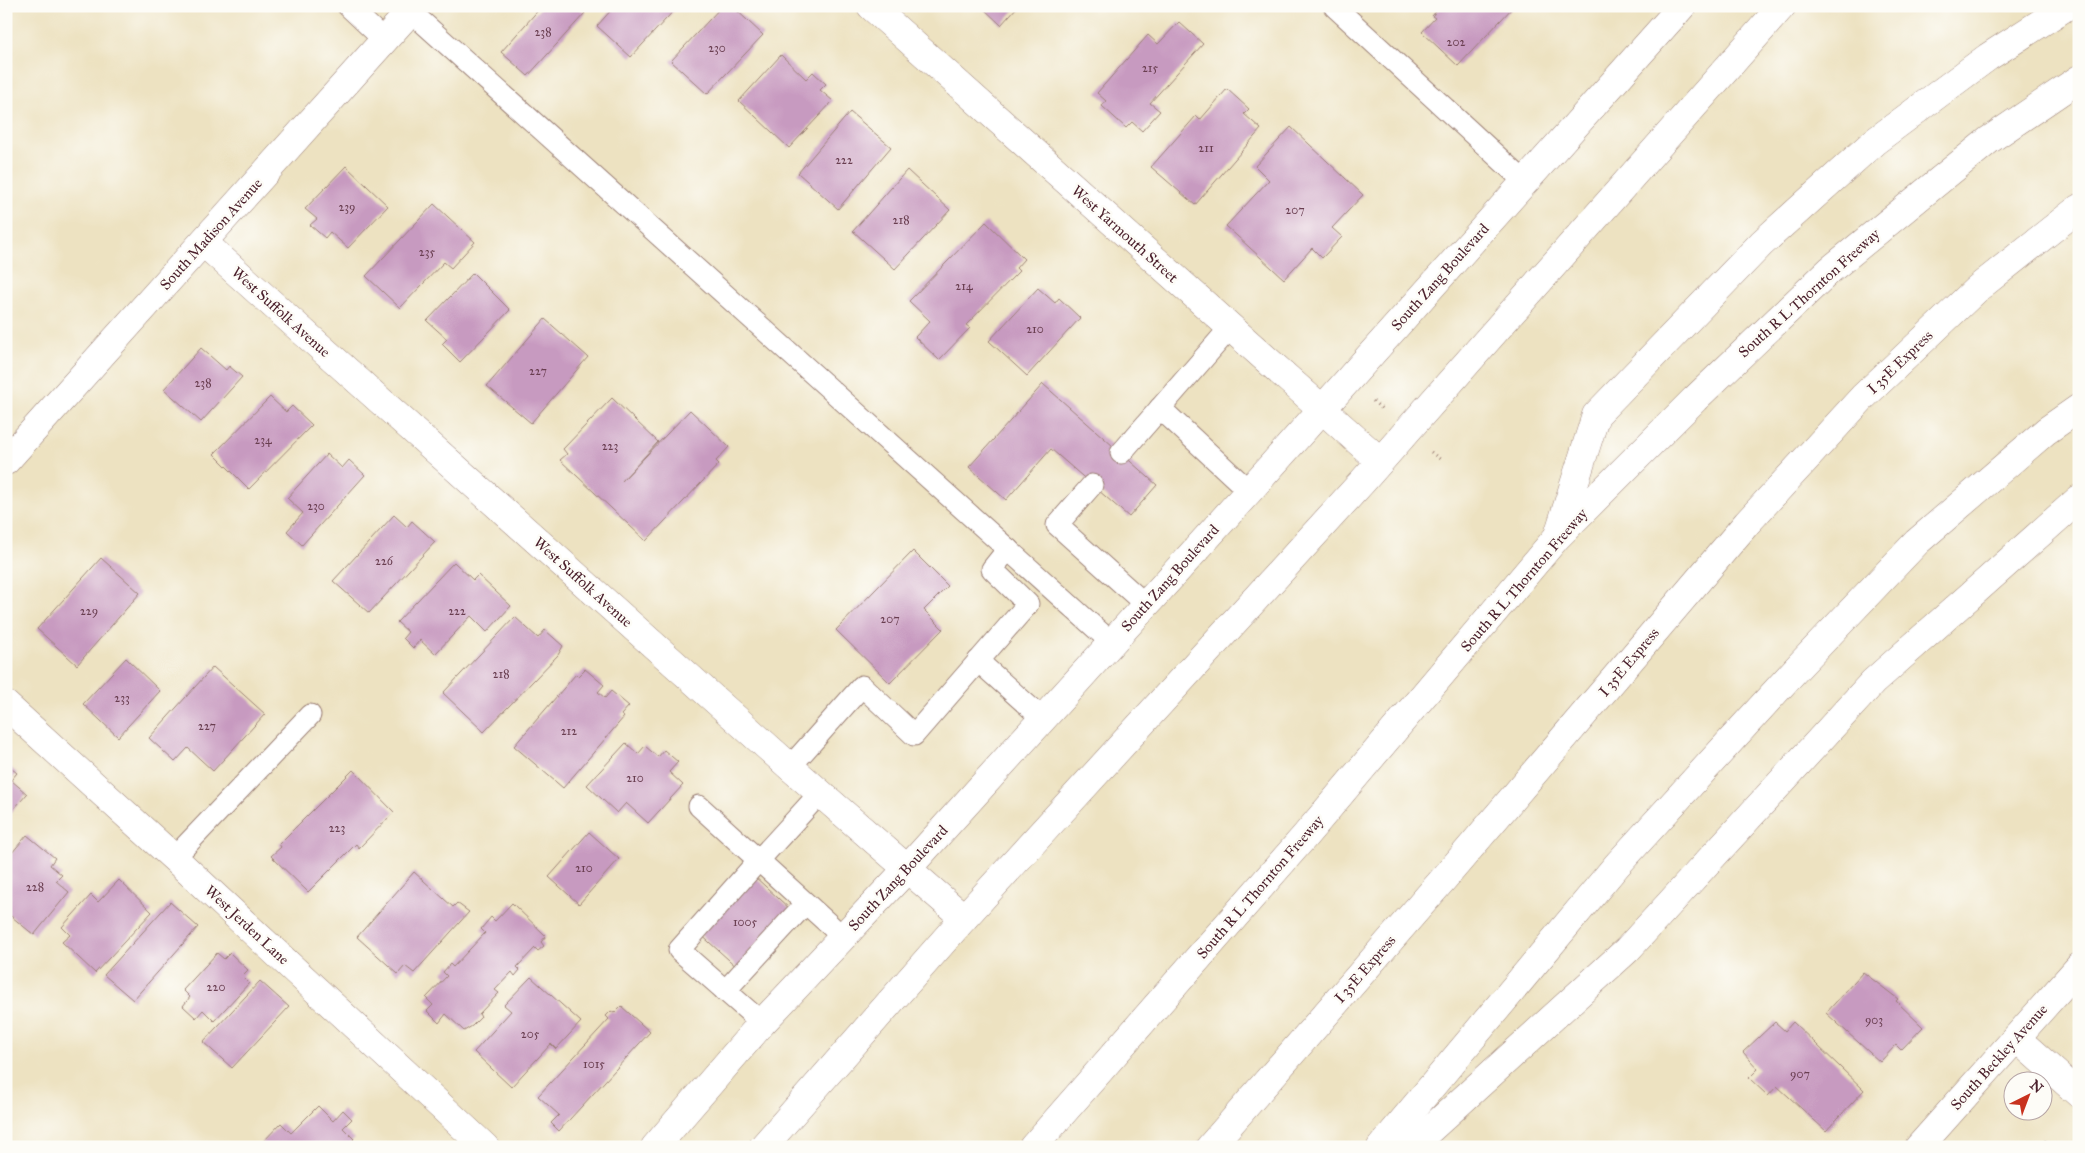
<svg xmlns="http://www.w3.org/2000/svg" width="2085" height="1153" font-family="'IM FELL Great Primer',serif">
<rect width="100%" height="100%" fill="#fdfcf7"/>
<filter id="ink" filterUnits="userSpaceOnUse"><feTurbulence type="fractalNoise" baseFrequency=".02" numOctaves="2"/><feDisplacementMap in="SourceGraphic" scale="10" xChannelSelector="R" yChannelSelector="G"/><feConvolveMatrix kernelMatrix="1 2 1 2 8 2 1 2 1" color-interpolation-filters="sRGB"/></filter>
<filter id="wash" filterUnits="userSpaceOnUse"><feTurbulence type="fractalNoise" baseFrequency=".0096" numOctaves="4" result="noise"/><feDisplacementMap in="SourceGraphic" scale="20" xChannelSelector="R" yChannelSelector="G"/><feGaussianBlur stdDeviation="1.12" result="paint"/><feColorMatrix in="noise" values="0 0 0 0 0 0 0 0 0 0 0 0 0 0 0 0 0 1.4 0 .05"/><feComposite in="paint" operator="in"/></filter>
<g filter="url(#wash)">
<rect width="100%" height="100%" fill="#ede2c1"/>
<g id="blocks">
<g fill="#c79ac0">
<path d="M 542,6 L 578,6 L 585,13 L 528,76 L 501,52 Z"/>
<path d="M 611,6 L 678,6 L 631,57 L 597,26 L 613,8 Z"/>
<path d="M 722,6 L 732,6 L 763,35 L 707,94 L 671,61 Z"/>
<path d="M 981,6 L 1018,6 L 1001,25 Z"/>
<path d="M 1441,6 L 1514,6 L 1458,66 L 1422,32 L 1435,18 L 1432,16 Z"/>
<path d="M 1179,22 L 1203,44 L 1150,103 L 1160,111 L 1142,131 L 1132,122 L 1126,128 L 1102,106 L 1106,101 L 1097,93 L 1148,35 L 1158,44 Z"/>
<path d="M 781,55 L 806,79 L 813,72 L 826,84 L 820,90 L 833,101 L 789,148 L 739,101 Z"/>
<path d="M 1227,89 L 1249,109 L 1244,114 L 1261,129 L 1195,205 L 1151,167 L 1196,116 L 1200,120 Z"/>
<path d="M 850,112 L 891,147 L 838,209 L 798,173 Z"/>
<path d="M 1291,127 L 1363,195 L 1332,228 L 1342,237 L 1322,258 L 1312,248 L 1284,279 L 1226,226 L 1269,180 L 1255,166 Z"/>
<path d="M 346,166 L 388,206 L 348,248 L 330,232 L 325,238 L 310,225 L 317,219 L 305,209 Z"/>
<path d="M 907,170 L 950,210 L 895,269 L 853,231 Z"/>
<path d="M 434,204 L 475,242 L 451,268 L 444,262 L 400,308 L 366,276 Z"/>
<path d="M 986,222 L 1024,259 L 1016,268 L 1019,271 L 966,325 L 970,328 L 939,360 L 915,337 L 930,321 L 909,301 Z"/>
<path d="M 473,273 L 510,310 L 460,362 L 442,344 L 447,339 L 427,321 Z"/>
<path d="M 1038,288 L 1055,303 L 1059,298 L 1080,318 L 1027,376 L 989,341 Z"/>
<path d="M 545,319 L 588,357 L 531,423 L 487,386 Z"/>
<path d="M 201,348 L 226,370 L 229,366 L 242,377 L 201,422 L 164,389 Z"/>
<path d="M 1043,384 L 1157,485 L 1129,517 L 1051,449 L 1006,500 L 969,467 Z"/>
<path d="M 270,397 L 286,412 L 292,406 L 312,425 L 249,489 L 214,454 Z"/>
<path d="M 612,398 L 658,442 L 622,481 L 690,410 L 729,447 L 716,461 L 719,464 L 646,541 L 560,460 L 567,454 L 563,449 Z"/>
<path d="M 327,454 L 342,468 L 349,460 L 365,475 L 302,545 L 287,531 L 303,513 L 287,498 Z"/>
<path d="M 394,515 L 407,527 L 412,521 L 435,542 L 369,613 L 333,581 Z"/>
<path d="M 913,551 L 948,586 L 924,610 L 943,629 L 890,683 L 836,630 Z"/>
<path d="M 101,558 L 140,593 L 77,665 L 37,629 Z"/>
<path d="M 454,562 L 473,580 L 478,575 L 511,606 L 487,632 L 471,616 L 435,654 L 420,640 L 413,648 L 403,638 L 408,632 L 397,622 Z"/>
<path d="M 515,617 L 538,638 L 545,630 L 563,646 L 558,655 L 484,732 L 443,693 Z"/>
<path d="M 126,658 L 160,691 L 118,737 L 83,704 Z"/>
<path d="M 213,667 L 265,714 L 213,771 L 188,748 L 175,762 L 149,738 Z"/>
<path d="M 585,669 L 604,685 L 598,692 L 605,698 L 611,691 L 629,706 L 621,715 L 624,717 L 563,788 L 514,746 L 576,674 L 578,676 Z"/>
<path d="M 626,743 L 638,754 L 645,746 L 658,757 L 664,750 L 678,762 L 669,772 L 683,785 L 648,823 L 626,803 L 617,813 L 587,785 Z"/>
<path d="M 6,764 L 17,773 L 11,780 L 27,794 L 6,818 Z"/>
<path d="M 353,770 L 394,812 L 359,848 L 356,844 L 308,892 L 271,856 L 281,847 L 279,844 Z"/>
<path d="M 589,832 L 619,859 L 579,904 L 549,877 Z"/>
<path d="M 27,835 L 55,858 L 50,865 L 62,875 L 56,881 L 69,892 L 34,935 L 6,912 L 6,860 Z"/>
<path d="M 414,872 L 453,907 L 457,903 L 469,912 L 414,973 L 405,966 L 398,974 L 357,937 Z"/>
<path d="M 753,875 L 791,910 L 739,969 L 699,933 Z"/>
<path d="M 119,880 L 152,912 L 95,973 L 62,942 L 70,935 L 62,927 L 91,895 L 98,902 Z"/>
<path d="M 170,902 L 198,927 L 133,1000 L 104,975 Z"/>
<path d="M 512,903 L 546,936 L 541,942 L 544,946 L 538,951 L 535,948 L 517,967 L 520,970 L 515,976 L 512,972 L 495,990 L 499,993 L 479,1014 L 481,1017 L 472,1026 L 464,1031 L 446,1014 L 439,1023 L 427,1011 L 433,1005 L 426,998 L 447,976 L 443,972 L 450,964 L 453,967 L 485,933 L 481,929 L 491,917 L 495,921 Z"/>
<path d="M 217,953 L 224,959 L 230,953 L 248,970 L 242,976 L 249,983 L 214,1021 L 203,1010 L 196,1018 L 183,1006 L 190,997 L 183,990 Z"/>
<path d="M 1863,972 L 1898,999 L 1896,1001 L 1923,1027 L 1901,1050 L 1896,1045 L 1880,1062 L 1826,1013 Z"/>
<path d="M 531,977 L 581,1022 L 556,1049 L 551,1044 L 511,1087 L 474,1052 L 511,1011 L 504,1005 Z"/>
<path d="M 260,981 L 289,1007 L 232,1068 L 203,1042 Z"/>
<path d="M 621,1006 L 650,1032 L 559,1131 L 551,1123 L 559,1115 L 538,1096 L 609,1019 L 606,1016 L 611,1011 L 614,1013 Z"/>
<path d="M 1775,1022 L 1785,1031 L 1793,1022 L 1864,1090 L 1826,1131 L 1777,1086 L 1768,1096 L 1749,1078 L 1758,1069 L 1743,1052 Z"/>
<path d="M 318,1106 L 333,1121 L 343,1110 L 352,1119 L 343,1128 L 354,1139 L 346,1147 L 266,1147 L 262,1143 L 281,1123 L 291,1133 Z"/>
<path d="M 2045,1140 L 2053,1147 L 2039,1147 Z"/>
</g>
</g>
</g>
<g filter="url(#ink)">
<use href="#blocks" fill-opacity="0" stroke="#9c8076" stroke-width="1"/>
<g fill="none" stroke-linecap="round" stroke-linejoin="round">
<defs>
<g id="service">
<path d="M 348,6 L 384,40"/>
<path d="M 1334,6 L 1525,182"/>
<path d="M 410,11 L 1112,643"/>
<path d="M 1160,408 L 1249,491"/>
<path d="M 1121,453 L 1230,328"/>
<path d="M 1092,485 L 1057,525 L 1146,605"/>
<path d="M 978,661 L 1043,719"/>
<path d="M 790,767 L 862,686 L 914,735 L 1028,604 L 992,569 L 1008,549"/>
<path d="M 699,806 L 843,937"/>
<path d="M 174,858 L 310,715"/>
<path d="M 725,991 L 805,904"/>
<path d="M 762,1023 L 679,950 L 758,861 L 820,793"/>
</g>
<g id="minor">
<path d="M 871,6 L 1322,409"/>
<path d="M 204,243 L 790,767 L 964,918"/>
<path d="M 6,461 L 415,6"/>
<path d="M 6,705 L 174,858 L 485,1147"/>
<path d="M 2016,1038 L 2079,1094"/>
</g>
<path id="tertiary" d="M 1919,1147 L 2079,967"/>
<g id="secondary">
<path d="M 1322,409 L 1380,461"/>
<path d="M 655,1147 L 762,1023 L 907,869 L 1249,491 L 1682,6"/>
<path d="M 763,1147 L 964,918 L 1363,481 L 1782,6"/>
</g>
<g id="motorway">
<path d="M 1559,532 L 1596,415 L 1762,243 L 1874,142 L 1988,57 L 2067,6"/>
<path d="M 1033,1147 L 1305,836 L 1557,537 L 1695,399 L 1830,270 L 1989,140 L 2079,79"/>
<path d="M 1210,1147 L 1453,868 L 1747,523 L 1863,397 L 1978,288 L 2079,208"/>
<path d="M 1381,1147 L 1617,865 L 1799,666 L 1917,542 L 2046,431 L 2079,408"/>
<path d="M 1411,1147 L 1627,950 L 1873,682 L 2079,499"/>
</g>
</defs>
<use href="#service" stroke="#9c8076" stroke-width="23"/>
<use href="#minor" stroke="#9c8076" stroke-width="29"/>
<use href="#tertiary" stroke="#9c8076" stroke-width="29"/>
<use href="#secondary" stroke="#9c8076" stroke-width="29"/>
<use href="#motorway" stroke="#9c8076" stroke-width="29"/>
<g stroke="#9c8076" stroke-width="3" stroke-dasharray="1 4" stroke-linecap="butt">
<path d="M 1373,401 L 1383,410"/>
<path d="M 1431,452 L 1441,460"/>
</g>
<use href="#service" stroke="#fff" stroke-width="21"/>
<use href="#minor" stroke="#fff" stroke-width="28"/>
<use href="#tertiary" stroke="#fff" stroke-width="28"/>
<use href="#secondary" stroke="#fff" stroke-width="28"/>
<use href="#motorway" stroke="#fff" stroke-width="28"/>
</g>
</g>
<g text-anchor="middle" stroke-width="5" stroke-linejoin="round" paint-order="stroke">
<g font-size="12" fill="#693e50">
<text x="543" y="36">238</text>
<text x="1456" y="46">202</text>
<text x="717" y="52">230</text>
<text x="1150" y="72">215</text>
<text x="1206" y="152">211</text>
<text x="844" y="164">222</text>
<text x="347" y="211">239</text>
<text x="1295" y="214">207</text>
<text x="901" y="224">218</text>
<text x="427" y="256">235</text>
<text x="964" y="290">214</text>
<text x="1035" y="333">210</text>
<text x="538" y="375">227</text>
<text x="203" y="387">238</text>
<text x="263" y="444">234</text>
<text x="610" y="450">223</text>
<text x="316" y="510">230</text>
<text x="384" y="565">226</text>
<text x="89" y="615">229</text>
<text x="457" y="615">222</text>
<text x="890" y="623">207</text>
<text x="501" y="678">218</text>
<text x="122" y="702">233</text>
<text x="207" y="730">227</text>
<text x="569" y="735">212</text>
<text x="635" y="782">210</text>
<text x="337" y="832">223</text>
<text x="584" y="872">210</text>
<text x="35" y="891">228</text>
<text x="745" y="926">1005</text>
<text x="216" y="991">220</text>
<text x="1874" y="1024">903</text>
<text x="530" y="1038">205</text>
<text x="594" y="1068">1015</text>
<text x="1800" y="1078">907</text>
</g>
<g font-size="15" fill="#4a1f2b" stroke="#fdfcf7">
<text transform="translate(211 234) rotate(-48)" y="5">South Madison Avenue</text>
<text transform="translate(1125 234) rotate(42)" y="5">West Yarmouth Street</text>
<text transform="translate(1440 277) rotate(-48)" y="5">South Zang Boulevard</text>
<text transform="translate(1809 293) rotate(-42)" y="5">South R L Thornton Freeway</text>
<text transform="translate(281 312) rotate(42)" y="5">West Suffolk Avenue</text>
<text transform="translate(1900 362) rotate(-44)" y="5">I 35E Express</text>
<text transform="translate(1170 578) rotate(-48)" y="5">South Zang Boulevard</text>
<text transform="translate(1524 580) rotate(-49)" y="5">South R L Thornton Freeway</text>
<text transform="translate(583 582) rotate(42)" y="5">West Suffolk Avenue</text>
<text transform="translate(1629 662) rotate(-50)" y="5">I 35E Express</text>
<text transform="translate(898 878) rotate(-47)" y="5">South Zang Boulevard</text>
<text transform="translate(1260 887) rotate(-49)" y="5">South R L Thornton Freeway</text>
<text transform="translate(247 925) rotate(43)" y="5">West Jerden Lane</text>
<text transform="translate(1365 969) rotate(-49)" y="5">I 35E Express</text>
<text transform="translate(1999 1057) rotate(-48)" y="5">South Beckley Avenue</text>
</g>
</g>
<rect width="2085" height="1153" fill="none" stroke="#fdfcf7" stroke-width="25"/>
<g transform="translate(2028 1096) rotate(42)"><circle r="24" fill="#fdfcf7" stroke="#b5a4a5"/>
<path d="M0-4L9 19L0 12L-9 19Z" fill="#c8321e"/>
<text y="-8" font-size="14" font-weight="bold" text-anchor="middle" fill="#4a1f2b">N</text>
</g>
</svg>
